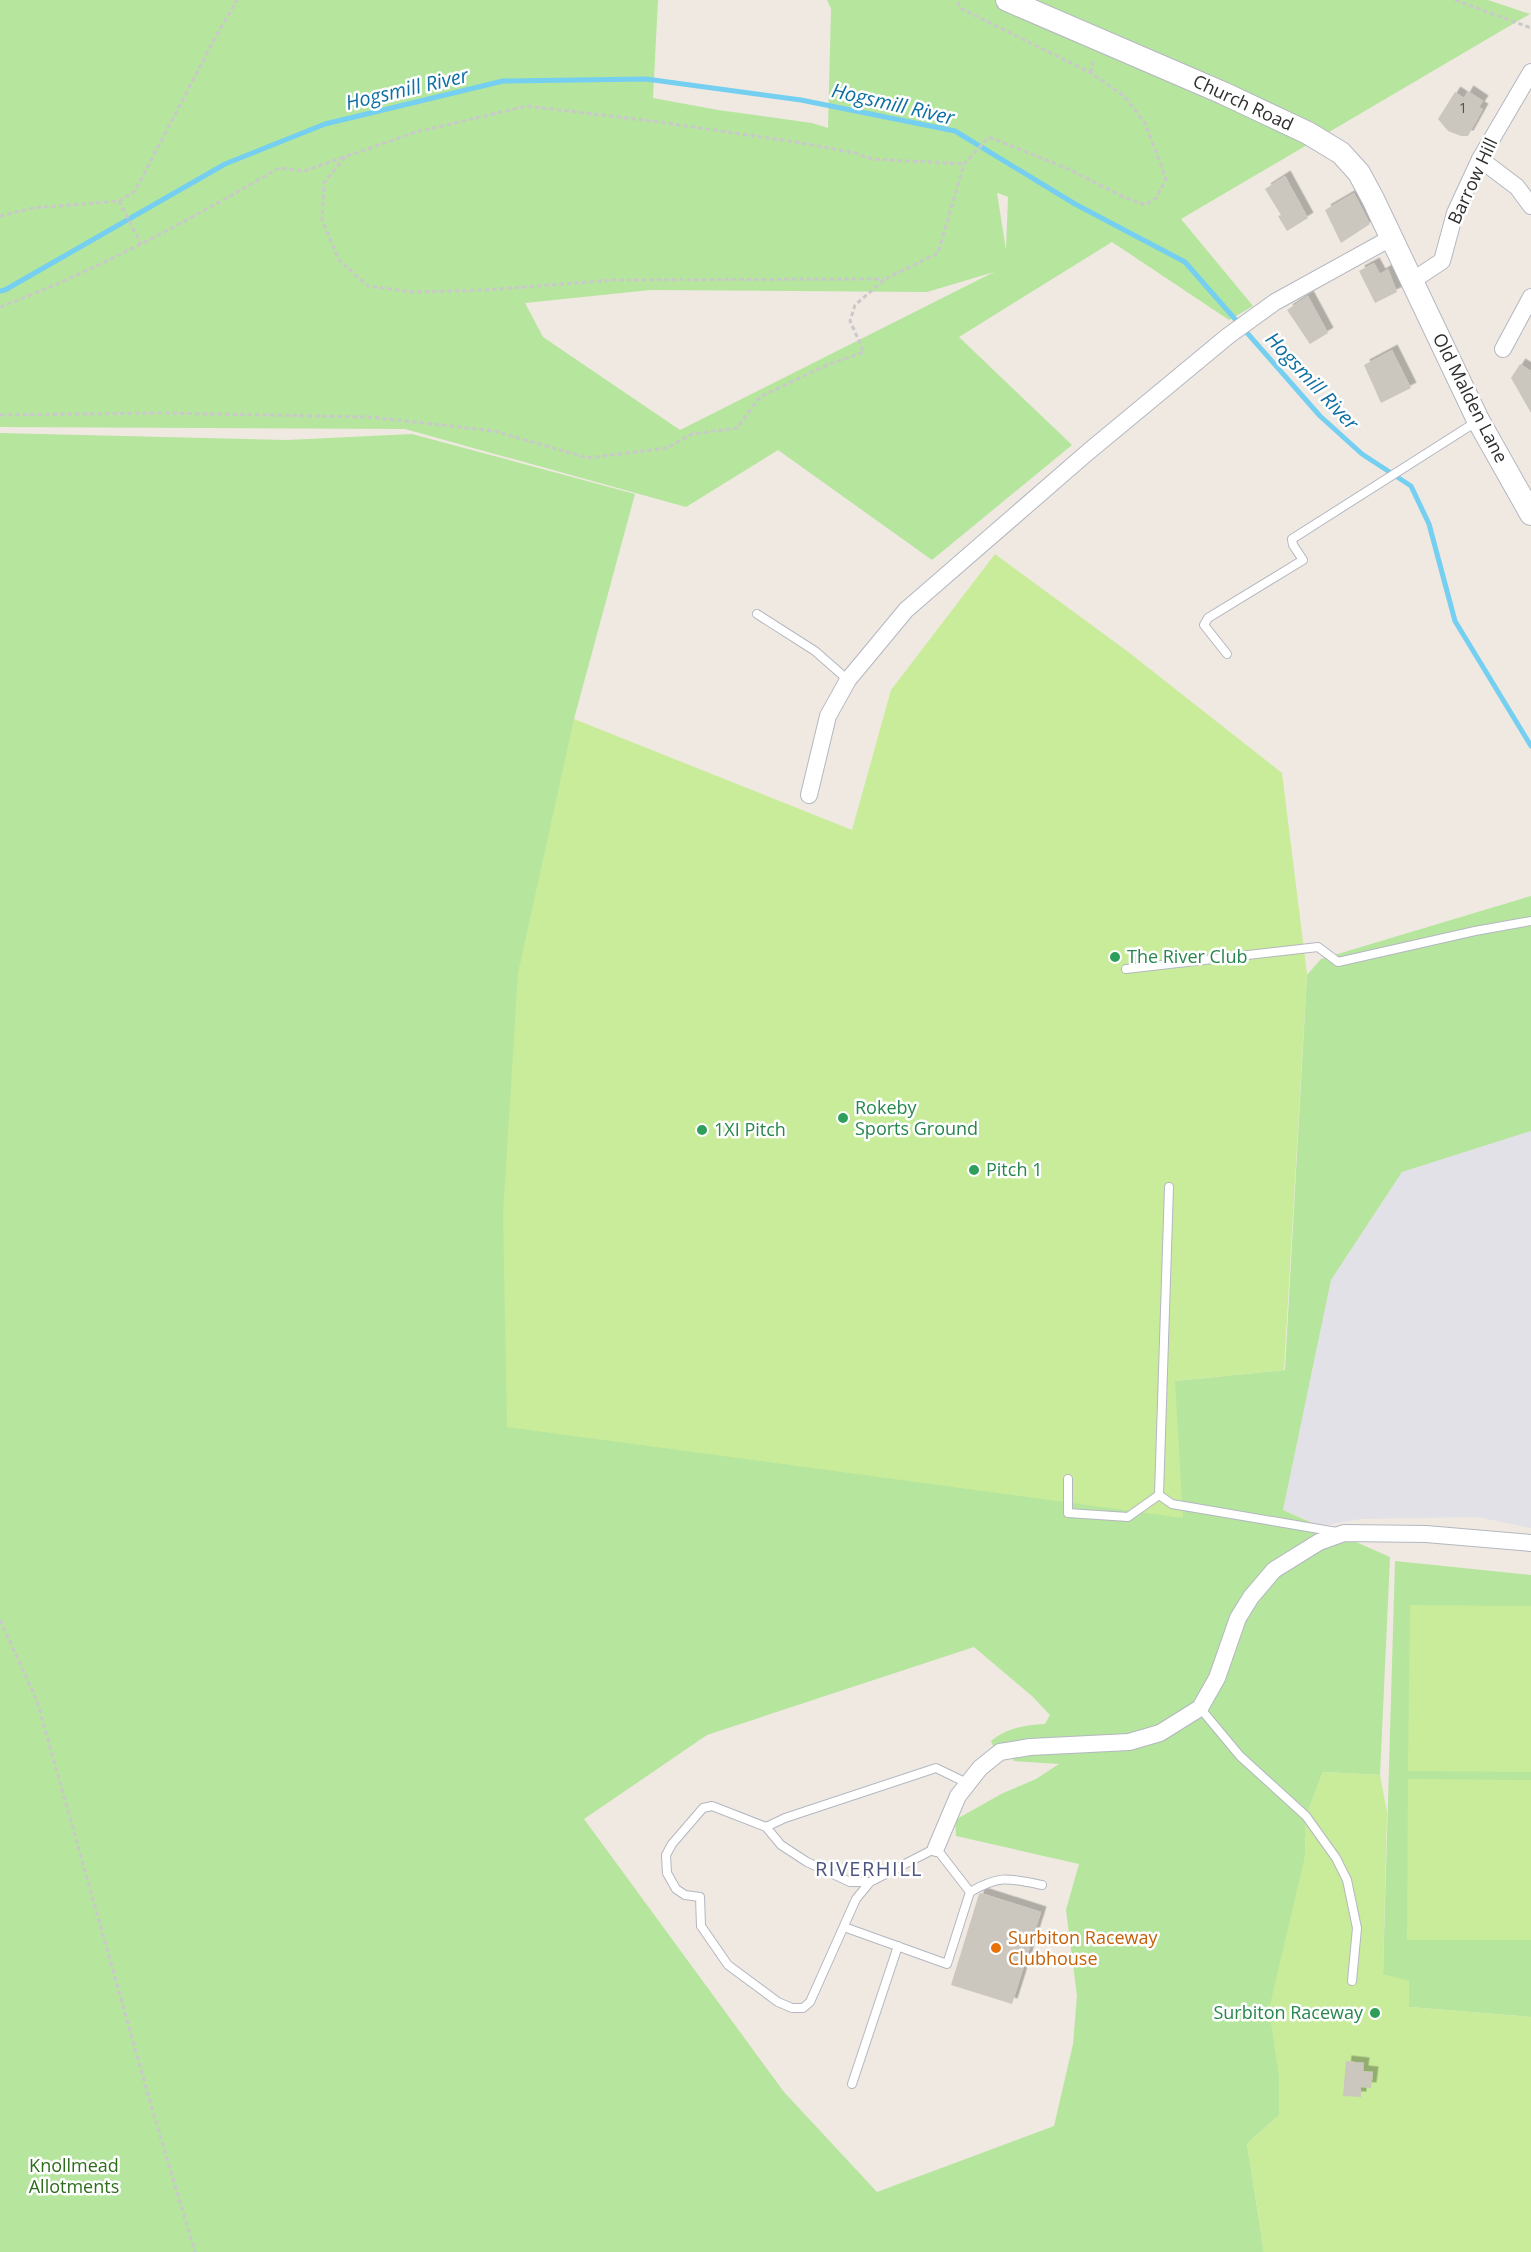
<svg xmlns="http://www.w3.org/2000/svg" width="1531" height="2252" font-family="'Open Sans',sans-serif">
<defs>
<filter id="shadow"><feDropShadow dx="5.5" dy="-5.5" stdDeviation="0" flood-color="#0004"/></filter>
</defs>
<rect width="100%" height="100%" fill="#efe9e1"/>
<path fill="#e3e1e8" d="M 1531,1131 L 1531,1528 L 1477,1517 L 1361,1519 L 1321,1526 L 1283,1510 L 1331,1280 L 1402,1172 Z"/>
<g fill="#b6e59e" fill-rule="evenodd">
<path d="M 0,0 L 658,0 L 653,98 L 718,110 L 812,123 L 828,128 L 831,9 L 827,0 L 1488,0 L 1530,14 L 1181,219 L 1253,306 L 1229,320 L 1112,242 L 959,337 L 1072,445 L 932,560 L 778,450 L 686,507 L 405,429 L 0,427 ZM 998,193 L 1008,197 L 1006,250 L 997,193 ZM 994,272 L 680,430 L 543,337 L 525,303 L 650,290 L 927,292 Z"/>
<path d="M 0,433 L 287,440 L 412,434 L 635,494 L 574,719 L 1175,1381 L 1285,1370 L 1307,975 L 1321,959 L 1531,896 L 1531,1131 L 1402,1172 L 1331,1280 L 1283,1510 L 1390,1557 L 1380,1775 L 1323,1772 L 1306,1816 L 1305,1856 L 1279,2077 L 1279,2115 L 1247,2144 L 1264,2252 L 0,2252 ZM 974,1647 L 1032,1696 L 1050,1715 L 1045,1724 C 1024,1725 1007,1728 991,1741 L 994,1748 L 1006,1747 L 1014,1761 L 1059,1764 L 1036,1779 L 1003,1793 L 955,1820 L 956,1836 L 1079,1864 L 1066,1910 L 1077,1996 L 1073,2044 L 1054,2126 L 877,2192 L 784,2092 L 584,1819 L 707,1735 Z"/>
<path d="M 1395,1561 L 1531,1575 L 1531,2017 L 1409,2007 L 1383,1974 Z"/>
</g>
<g fill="#c9ec9a">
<path d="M 995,554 L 1127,651 L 1282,773 L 1307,974 L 1284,1370 L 1175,1381 L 1183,1518 L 507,1427 L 503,1214 L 518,973 L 574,719 L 852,830 L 891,690 Z"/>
<path d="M 1410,1605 L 1531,1606 L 1531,1772 L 1408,1771 Z"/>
<path d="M 1323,1772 L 1380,1775 L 1387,1812 L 1383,1974 L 1409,1981 L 1409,2007 L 1531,2017 L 1531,2252 L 1264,2252 L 1247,2144 L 1279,2115 L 1279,2077 L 1269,2009 L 1305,1856 L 1306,1816 Z"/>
<path d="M 1408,1779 L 1531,1780 L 1531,1940 L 1407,1940 Z"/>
</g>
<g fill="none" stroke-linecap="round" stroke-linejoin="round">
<path stroke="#75cff0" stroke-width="5" d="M 0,291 L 5,290 L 225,164 L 325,124 L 503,81 L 646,79 L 801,100 L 955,131 L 1075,204 L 1185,262 L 1320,416 L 1362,454 L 1411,486 L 1429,524 L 1455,621 L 1531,746"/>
</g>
<g fill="#cbc7bf" filter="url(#shadow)">
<path d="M 1468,91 L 1483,101 L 1479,107 L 1483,109 L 1468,136 L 1461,136 L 1448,131 L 1438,119 L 1455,92 L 1464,98 Z"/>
<path d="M 1285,176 L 1308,218 L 1287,231 L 1278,216 L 1281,215 L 1265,189 Z"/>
<path d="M 1354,193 L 1370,224 L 1341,243 L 1325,210 Z"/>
<path d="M 1374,263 L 1380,274 L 1388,269 L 1397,292 L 1375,303 L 1359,271 Z"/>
<path d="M 1308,296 L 1328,333 L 1310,344 L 1287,310 Z"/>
<path d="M 1392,350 L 1411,388 L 1381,403 L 1364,365 Z"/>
<path d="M 1520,364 L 1531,371 L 1531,413 L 1511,378 Z"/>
<path d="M 981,1893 L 1041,1912 L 1012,2004 L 951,1985 L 979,1894 Z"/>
<path d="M 1346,2061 L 1364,2063 L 1363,2071 L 1373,2072 L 1371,2088 L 1361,2087 L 1361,2097 L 1343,2096 Z"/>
</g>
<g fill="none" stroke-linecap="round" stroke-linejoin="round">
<defs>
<g id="service">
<path d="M 757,614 L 815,651 L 848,680"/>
<path d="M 1227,654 L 1204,625 L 1208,618 L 1303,560 L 1293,545 L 1292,539 L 1476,422"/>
<path d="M 1126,969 L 1318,947 L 1338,962 L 1475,931 L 1531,921"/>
<path d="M 1169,1187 L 1159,1495 L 1172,1504 L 1337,1532"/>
<path d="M 1068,1479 L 1068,1513 L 1128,1517 L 1159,1495"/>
<path d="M 1200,1708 L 1240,1756 L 1306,1816 L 1336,1858 L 1347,1880 L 1357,1928 L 1352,1981"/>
<path d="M 766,1827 L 785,1818 L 936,1768 L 967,1783"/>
<path d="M 970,1892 C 1000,1875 1008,1878 1042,1885"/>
<path d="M 844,1927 L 947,1964 L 970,1892 L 936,1848 L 870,1882 L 856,1899 L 810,2002 L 803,2008 L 792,2008 L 778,2002 L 728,1965 L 701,1926 L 700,1897 L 685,1895 L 676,1889 L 667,1873 L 666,1855 L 672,1844 L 703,1808 L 712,1806 L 766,1827 L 781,1845 L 807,1862 L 850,1882 L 870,1882"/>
<path d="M 852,2084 L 898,1946"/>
</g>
<g id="minor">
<path d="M 1480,159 L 1517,187 L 1531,206"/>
<path d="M 1412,281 L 1442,261 L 1455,213 L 1480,159 L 1531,72"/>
<path d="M 1503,349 L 1531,297"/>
<path d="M 809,795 L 828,716 L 848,680 L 906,610 L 1088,452 L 1228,336 L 1275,302 L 1391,238"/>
<path d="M 936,1848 L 958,1796 L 980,1768 L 1000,1752 L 1030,1747 L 1129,1742 L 1160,1733 L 1200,1708 L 1217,1678 L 1238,1618 L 1251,1597 L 1274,1570 L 1319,1542 L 1344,1533 L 1426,1534 L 1531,1543"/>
</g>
<path id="secondary" d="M 1007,0 L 1223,93 L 1308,133 L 1341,153 L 1359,173 L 1373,199 L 1478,420 L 1531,514"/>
</defs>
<use href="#service" stroke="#b4b7c1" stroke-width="10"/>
<use href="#minor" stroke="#b4b7c1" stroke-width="18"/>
<use href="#secondary" stroke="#b4b7c1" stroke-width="24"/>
<g stroke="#c9c9c9" stroke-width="3" stroke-dasharray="4.5 3" stroke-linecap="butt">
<path d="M 1455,0 L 1531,28"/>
<path d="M 1091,73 L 1093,60"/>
<path d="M 345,157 L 324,183 L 322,220 L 339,260 L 368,286 L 412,292 L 486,290 L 613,280 L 883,279"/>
<path d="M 119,201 L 141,244"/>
<path d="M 0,216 L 33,208 L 119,201 L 135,191 L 215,38 L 237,0"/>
<path d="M 0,307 C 98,270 189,220 279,168 L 304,171 L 416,132 L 527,106 L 659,122 L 796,142 L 855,153 L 872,159 L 964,164"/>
<path d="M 0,415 L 159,413 L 370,417 L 494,431 L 588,458 L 667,448 L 692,434 L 737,428 L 760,397 L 827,365 L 864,352 L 850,321 L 855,305 L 885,279 L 938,253 L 964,164 L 989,137 L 1066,168 L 1124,197 L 1145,205 L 1156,198 L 1166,179 L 1145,123 L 1124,96 L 1091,73 L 960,8 L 957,0"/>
<path d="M 0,1620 L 37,1701 L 151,2105 L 195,2252"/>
</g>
<use href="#service" stroke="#fff" stroke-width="8"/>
<use href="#minor" stroke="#fff" stroke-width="16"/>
<use href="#secondary" stroke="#fff" stroke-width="22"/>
</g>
<g fill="#2e9e5b" stroke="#fff" stroke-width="2">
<circle cx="1115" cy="957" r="6"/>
<circle cx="843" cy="1118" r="6"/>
<circle cx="702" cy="1130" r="6"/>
<circle cx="974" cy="1170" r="6"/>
<circle cx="1375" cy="2013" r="6"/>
</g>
<circle fill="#e8710a" stroke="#fff" stroke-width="2" cx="996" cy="1948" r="6"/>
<g text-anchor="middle" stroke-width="5" stroke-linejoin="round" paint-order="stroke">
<g font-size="15" fill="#555452">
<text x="1463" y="113">1</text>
</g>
<g font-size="18" fill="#2e2e2e" stroke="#fff">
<text transform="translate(1243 103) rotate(25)" y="6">Church Road</text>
<text transform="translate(1473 181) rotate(-65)" y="6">Barrow Hill</text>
<text transform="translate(1470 398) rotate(63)" y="6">Old Malden Lane</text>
</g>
<g font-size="18" fill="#27864d" stroke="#fff" text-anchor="start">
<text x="1127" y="963">The River Club</text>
<text x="855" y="1114">Rokeby<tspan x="855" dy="21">Sports Ground</tspan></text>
<text x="714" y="1136">1XI Pitch</text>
<text x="986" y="1176">Pitch 1</text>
<text x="1363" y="2019" text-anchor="end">Surbiton Raceway</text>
</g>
<g font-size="18" fill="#c56008" stroke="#fff" text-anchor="start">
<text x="1008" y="1944">Surbiton Raceway<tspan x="1008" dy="21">Clubhouse</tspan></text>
</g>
<g font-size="18" fill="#2c6e1b" stroke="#fff">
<text x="74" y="2172">Knollmead<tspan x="74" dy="21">Allotments</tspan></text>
</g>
<g font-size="20" font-style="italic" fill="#0d6fa3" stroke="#fff">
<text transform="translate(407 89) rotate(-13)" y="7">Hogsmill River</text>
<text transform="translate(893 104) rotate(13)" y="7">Hogsmill River</text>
<text transform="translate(1312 381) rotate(47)" y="7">Hogsmill River</text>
</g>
<g font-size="20" letter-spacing="1.5" fill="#4d5680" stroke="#fff">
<text x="869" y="1876">RIVERHILL</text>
</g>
</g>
</svg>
